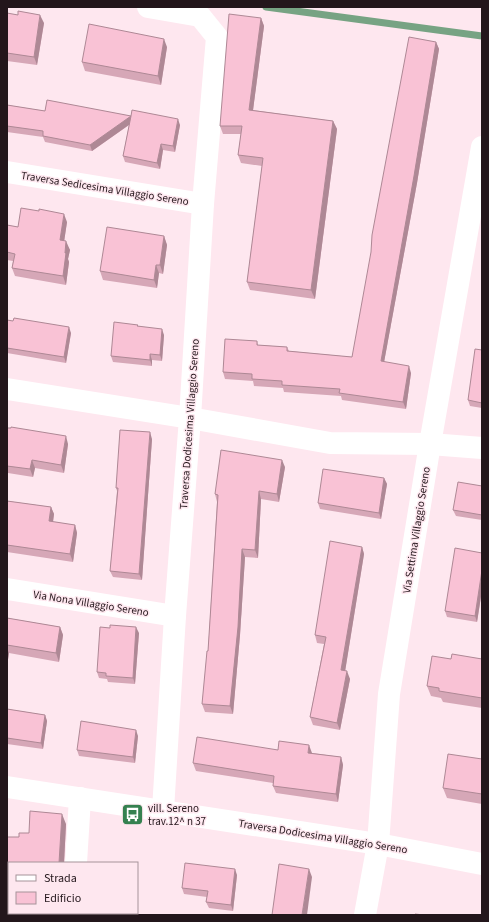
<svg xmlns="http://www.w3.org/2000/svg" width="489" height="922" font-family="'Source Sans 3',sans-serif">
<rect width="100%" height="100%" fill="#fee7ef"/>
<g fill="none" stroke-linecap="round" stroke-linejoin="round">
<path stroke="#77a383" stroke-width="7" d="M 266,7 L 482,36"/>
<g stroke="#fff" stroke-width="22">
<path d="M 148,7 L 200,16 L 217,37 L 203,204 L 190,418 L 175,616 L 163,810"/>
<path d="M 7,172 L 203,204"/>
<path d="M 7,389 L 190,418 L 330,443 L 430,444 L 482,448"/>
<path d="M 7,589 L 175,616"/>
<path d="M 7,787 L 378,844 L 482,864"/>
<path d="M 76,863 L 80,798"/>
<path d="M 76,915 L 76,913"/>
<path d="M 365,915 L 378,844 L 389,694 L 430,444 L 482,147"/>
</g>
</g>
<g fill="#d6a7b7">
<path d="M 7,13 L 44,23 L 37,65 L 7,61 Z"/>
<path d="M 261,18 L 264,26 L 253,110 L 333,121 L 337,129 L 315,299 L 250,290 L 247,282 L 262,166 L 241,163 L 238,155 L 241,134 L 223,134 L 220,126 Z"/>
<path d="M 436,42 L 439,49 L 417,183 L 384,362 L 411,373 L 406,409 L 342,400 L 341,396 L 284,392 L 283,388 L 254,386 L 253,381 L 225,379 L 223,372 L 257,341 L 258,345 L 287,347 L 289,351 L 352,357 Z"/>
<path d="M 167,47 L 161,85 L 85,71 L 82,62 Z"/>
<path d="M 7,105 L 45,111 L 131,116 L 180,125 L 175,152 L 163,150 L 160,169 L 125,162 L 123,156 L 129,125 L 92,151 L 45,142 L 43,137 L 7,132 Z"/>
<path d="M 67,222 L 64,241 L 70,250 L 68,259 L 69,262 L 66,285 L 15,276 L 12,268 L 13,261 L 7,260 L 7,225 L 18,227 Z"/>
<path d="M 164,236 L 167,245 L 163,274 L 159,273 L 157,288 L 103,280 L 100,271 Z"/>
<path d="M 7,320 L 71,333 L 66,363 L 7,353 Z"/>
<path d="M 138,326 L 164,335 L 162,361 L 152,360 L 152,366 L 113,362 L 111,356 Z"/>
<path d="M 482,350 L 482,408 L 470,406 L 468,400 Z"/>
<path d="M 7,428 L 68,444 L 64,473 L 35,468 L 33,477 L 8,473 L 7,471 Z"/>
<path d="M 152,439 L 142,580 L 113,577 L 110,571 L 117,491 L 116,488 Z"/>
<path d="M 285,467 L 279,502 L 261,499 L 258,558 L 245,557 L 240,635 L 233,714 L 205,712 L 202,704 L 208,651 L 217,502 L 215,494 Z"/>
<path d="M 384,478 L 387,484 L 381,519 L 320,509 L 318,503 Z"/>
<path d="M 482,486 L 482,520 L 456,516 L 453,510 Z"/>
<path d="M 7,501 L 51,507 L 54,514 L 53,522 L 75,525 L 77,533 L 73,562 L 7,552 Z"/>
<path d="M 362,547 L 364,554 L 345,671 L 350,679 L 340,730 L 313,725 L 310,717 L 324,644 L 317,643 L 315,635 Z"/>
<path d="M 482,553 L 482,590 L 477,622 L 447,617 L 445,611 Z"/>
<path d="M 7,618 L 60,627 L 63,635 L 59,662 L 9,653 L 7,666 Z"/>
<path d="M 139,633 L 135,684 L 108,682 L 107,679 L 99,678 L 97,672 Z"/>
<path d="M 451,659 L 482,659 L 482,708 L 443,702 L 441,698 L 431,696 L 427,686 Z"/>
<path d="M 7,709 L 45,715 L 47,721 L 43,749 L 7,744 Z"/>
<path d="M 138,736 L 135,763 L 79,756 L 77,750 Z"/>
<path d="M 278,750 L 312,753 L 341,757 L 343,765 L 338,802 L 276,793 L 273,786 L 273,783 L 196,771 L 193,763 Z"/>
<path d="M 482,759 L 482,804 L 447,798 L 443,788 Z"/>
<path d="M 66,824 L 64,863 L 9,863 L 9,882 L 7,881 L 7,837 L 19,837 L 29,833 Z"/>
<path d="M 237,875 L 233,911 L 209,908 L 206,902 L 207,897 L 184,894 L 182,888 Z"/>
</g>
<g fill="#ae8895">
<path d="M 40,15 L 44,23 L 37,65 L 34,57 Z"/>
<path d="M 261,18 L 264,26 L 252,118 L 249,110 Z"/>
<path d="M 164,39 L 167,47 L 161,85 L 158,76 Z"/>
<path d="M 436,42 L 439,49 L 417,183 L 383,368 L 381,361 Z"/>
<path d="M 131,116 L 133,122 L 92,151 L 90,145 Z"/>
<path d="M 178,119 L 180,125 L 175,152 L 173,146 Z"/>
<path d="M 333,121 L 337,129 L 315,299 L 311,290 Z"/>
<path d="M 161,144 L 163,150 L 160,169 L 157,163 Z"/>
<path d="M 64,214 L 67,222 L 63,249 L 60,240 Z"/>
<path d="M 164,236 L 167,245 L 163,274 L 160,265 Z"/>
<path d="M 66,241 L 70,250 L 68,259 L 69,262 L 66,285 L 63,276 Z"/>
<path d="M 156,265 L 159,273 L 157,288 L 154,280 Z"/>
<path d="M 69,327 L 71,333 L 66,363 L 64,357 Z"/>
<path d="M 162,329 L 164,335 L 162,361 L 160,355 Z"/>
<path d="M 150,354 L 152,360 L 152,366 L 150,360 Z"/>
<path d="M 409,366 L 411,373 L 406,409 L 403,402 Z"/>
<path d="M 150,432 L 152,439 L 142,580 L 139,574 Z"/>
<path d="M 66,436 L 68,444 L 64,473 L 61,465 Z"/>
<path d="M 32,460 L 35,468 L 33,477 L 30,469 Z"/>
<path d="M 282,460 L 285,467 L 279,502 L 277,494 Z"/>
<path d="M 384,478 L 387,484 L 381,519 L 379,513 Z"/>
<path d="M 259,491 L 261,499 L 258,558 L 255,550 Z"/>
<path d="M 51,507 L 54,514 L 52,529 L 49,521 Z"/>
<path d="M 75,525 L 77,533 L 73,562 L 70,554 Z"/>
<path d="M 362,547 L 364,554 L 344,678 L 341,670 Z"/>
<path d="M 242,549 L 245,557 L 240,635 L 233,714 L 230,706 Z"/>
<path d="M 482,570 L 482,590 L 477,622 L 475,616 Z"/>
<path d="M 60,627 L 63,635 L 59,662 L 56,653 Z"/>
<path d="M 136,627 L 139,633 L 135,684 L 133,678 Z"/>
<path d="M 7,648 L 9,653 L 7,666 Z"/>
<path d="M 347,671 L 350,679 L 340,730 L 337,723 Z"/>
<path d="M 45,715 L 47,721 L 43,749 L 41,743 Z"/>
<path d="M 136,730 L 138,736 L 135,763 L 133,757 Z"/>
<path d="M 309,745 L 312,753 L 311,760 L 308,753 Z"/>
<path d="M 341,757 L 343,765 L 338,802 L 336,794 Z"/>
<path d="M 62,814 L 66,824 L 64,863 L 59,863 Z"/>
<path d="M 235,869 L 237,875 L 233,911 L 231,905 Z"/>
<path d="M 309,869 L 312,877 L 307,915 L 302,915 Z"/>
</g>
<g fill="#f9c2d5" stroke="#ae8895">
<path d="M 18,11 L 40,15 L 34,57 L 7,53 L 7,13 L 18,15 Z"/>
<path d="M 229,14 L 261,18 L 249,110 L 333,121 L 311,290 L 247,282 L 263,158 L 238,155 L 242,126 L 220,126 Z"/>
<path d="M 89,24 L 164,39 L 158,76 L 82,62 Z"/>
<path d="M 409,37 L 436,42 L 414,176 L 381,361 L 409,366 L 403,402 L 339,393 L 340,389 L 282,385 L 282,381 L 252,379 L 252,374 L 223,372 L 225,339 L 257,341 L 257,345 L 287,347 L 287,351 L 352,357 L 371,252 L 372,235 Z"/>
<path d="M 47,100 L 131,116 L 132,110 L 178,119 L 173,146 L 161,144 L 157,163 L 123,156 L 131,116 L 90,145 L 43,136 L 43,131 L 7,126 L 7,105 L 45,111 Z"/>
<path d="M 21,208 L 39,211 L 39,209 L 64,214 L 60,240 L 66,241 L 65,253 L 66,253 L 63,276 L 12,268 L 15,254 L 7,252 L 7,225 L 18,227 Z"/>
<path d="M 107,227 L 164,236 L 160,265 L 156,265 L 154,280 L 100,271 Z"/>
<path d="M 14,318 L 69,327 L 64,357 L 7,348 L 7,320 L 13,321 Z"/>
<path d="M 114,322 L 138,325 L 137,326 L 162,329 L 160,355 L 150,354 L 150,360 L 111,356 Z"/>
<path d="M 475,349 L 482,350 L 482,403 L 468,400 Z"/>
<path d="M 11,427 L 66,436 L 61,465 L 32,460 L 30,469 L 7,466 L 7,428 L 11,428 Z"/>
<path d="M 120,430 L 150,432 L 139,574 L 110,571 L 118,488 L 116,488 Z"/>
<path d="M 221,450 L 282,460 L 277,494 L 259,491 L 255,550 L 242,549 L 238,627 L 230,706 L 202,704 L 207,651 L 208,651 L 218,495 L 215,494 Z"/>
<path d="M 323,469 L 384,478 L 379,513 L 318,503 Z"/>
<path d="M 458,482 L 482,486 L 482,515 L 453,510 Z"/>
<path d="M 7,501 L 51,507 L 49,521 L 75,525 L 70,554 L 7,545 Z"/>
<path d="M 330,541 L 362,547 L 341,670 L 347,671 L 337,723 L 310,717 L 326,637 L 315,635 Z"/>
<path d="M 455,548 L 482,553 L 482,570 L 475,616 L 445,611 Z"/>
<path d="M 7,618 L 60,627 L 56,653 L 7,645 Z"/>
<path d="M 110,625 L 136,627 L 133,678 L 106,676 L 106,673 L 97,672 L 100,627 L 110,628 Z"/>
<path d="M 452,654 L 482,659 L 482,698 L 439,691 L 439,688 L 427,686 L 432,656 L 451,659 Z"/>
<path d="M 7,709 L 45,715 L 41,743 L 7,738 Z"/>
<path d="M 81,721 L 136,730 L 133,757 L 77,750 Z"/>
<path d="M 197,737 L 278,750 L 279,741 L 309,745 L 308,753 L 341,757 L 336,794 L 273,786 L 274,776 L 193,763 Z"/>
<path d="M 448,754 L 482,759 L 482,794 L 443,788 Z"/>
<path d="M 30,811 L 62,814 L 59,863 L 9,863 L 9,872 L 7,871 L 7,837 L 19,837 L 19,833 L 29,833 Z"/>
<path d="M 185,863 L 235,869 L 231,905 L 206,902 L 208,891 L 182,888 Z"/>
<path d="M 279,864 L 309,869 L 302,915 L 272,915 Z"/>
<path d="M 415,914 L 424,915 L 415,915 Z"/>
</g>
<defs>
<symbol id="bus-square" viewBox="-11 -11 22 22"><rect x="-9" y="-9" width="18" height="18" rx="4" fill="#358150" stroke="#fee7ef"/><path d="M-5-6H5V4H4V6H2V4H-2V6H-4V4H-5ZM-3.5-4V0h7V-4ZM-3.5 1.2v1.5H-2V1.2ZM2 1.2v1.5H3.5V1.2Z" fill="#fff"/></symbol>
</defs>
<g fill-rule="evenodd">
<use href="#bus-square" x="120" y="802" width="25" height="25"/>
</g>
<g text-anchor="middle" stroke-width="3" stroke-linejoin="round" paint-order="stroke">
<g font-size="11" fill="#23161b" stroke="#fee7ef">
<text transform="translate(105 188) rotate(9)" y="4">Traversa Sedicesima Villaggio Sereno</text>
<text transform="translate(189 424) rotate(-86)" y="4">Traversa Dodicesima Villaggio Sereno</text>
<text transform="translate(416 530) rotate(-81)" y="4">Via Settima Villaggio Sereno</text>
<text transform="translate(91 603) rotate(9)" y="4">Via Nona Villaggio Sereno</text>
<text transform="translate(323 836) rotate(9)" y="4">Traversa Dodicesima Villaggio Sereno</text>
</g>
<g font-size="11" fill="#23161b" stroke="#fee7ef" text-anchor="start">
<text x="148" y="812">vill. Sereno<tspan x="148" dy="13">trav.12^ n 37</tspan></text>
</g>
</g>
<rect width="489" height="922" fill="none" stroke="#23161b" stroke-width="16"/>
<rect x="8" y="862" width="130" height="52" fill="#fee7ef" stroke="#a6939a"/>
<rect x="16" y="875" width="20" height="6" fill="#ffffff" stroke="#a6939a"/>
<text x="44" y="882" font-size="12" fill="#23161b">Strada</text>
<rect x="16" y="892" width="20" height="12" fill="#f9c2d5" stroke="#a6939a"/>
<text x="44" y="902" font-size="12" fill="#23161b">Edificio</text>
</svg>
